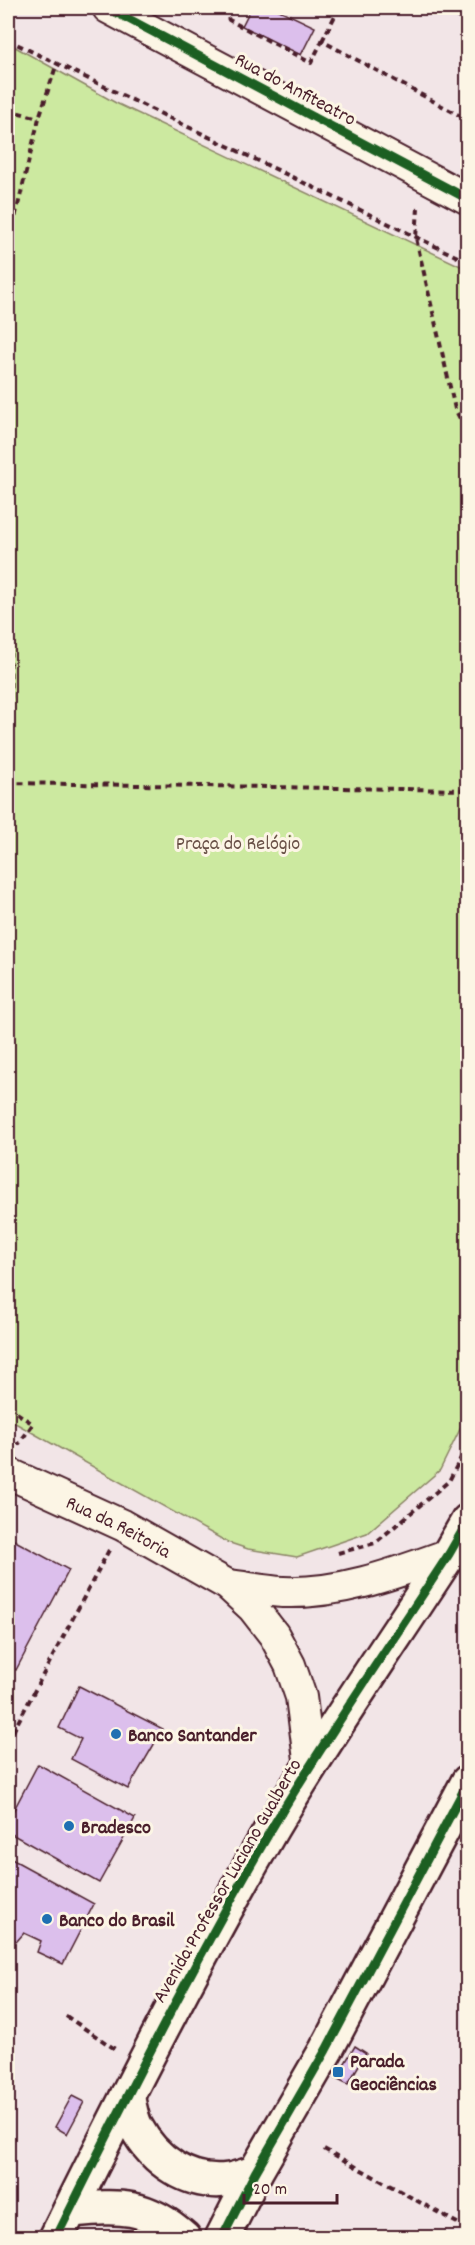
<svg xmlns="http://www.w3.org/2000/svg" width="475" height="2245" font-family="Dekko,sans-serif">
<rect width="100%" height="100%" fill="#fcf5e5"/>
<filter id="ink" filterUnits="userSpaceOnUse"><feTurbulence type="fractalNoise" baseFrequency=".0167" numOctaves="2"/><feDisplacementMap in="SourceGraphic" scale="12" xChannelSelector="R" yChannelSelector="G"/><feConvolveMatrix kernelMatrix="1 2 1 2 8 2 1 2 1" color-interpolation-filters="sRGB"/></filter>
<g filter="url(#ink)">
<path fill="#f2e5e7" d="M 8,8 L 467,8 L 467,2237 L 8,2238 Z"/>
<path fill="#cce9a0" stroke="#8b8466" stroke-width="1.5" d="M 8,43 L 116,103 L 467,269 L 467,1415 L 440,1470 L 367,1533 L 297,1557 L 248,1549 L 227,1542 L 8,1419 Z"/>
<g fill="#dcbfec" stroke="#4a1f2b" stroke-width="1.5">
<path d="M 251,8 L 275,8 L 315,27 L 301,55 L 242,26 Z"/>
<path d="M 439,8 L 468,8 L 468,23 Z"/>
<path d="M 8,1537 L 69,1570 L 16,1670 L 8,1665 Z"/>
<path d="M 79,1686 L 163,1729 L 128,1789 L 71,1759 L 81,1739 L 59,1728 Z"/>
<path d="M 38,1764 L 135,1818 L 99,1883 L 8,1832 L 8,1821 Z"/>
<path d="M 8,1857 L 94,1904 L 63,1964 L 37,1952 L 41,1941 L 24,1933 L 17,1941 L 8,1935 Z"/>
<path d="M 355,2046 L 366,2053 L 348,2084 L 336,2078 Z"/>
<path d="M 72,2096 L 84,2102 L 67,2134 L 55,2127 Z"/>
</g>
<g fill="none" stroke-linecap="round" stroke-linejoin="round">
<defs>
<g id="minor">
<path d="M 108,8 L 468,199"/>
<path id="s1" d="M 8,1473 L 122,1525 L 228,1585 L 253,1608 L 274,1635 L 290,1665 L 301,1697 L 310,1767"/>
<path d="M 228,1585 C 246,1587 265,1591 283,1592 C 341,1594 396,1573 449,1554"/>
</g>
<g id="tertiary">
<path d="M 127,2096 C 130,2106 131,2118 136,2127 C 154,2161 189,2185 228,2180 C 237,2179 246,2175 255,2173"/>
<path d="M 70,2210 C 119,2206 145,2203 184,2238"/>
<path d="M 56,2238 C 125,2099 194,1962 272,1828 C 327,1735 390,1645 449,1554 L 468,1521"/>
<path d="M 222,2238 L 255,2173 L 326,2050 L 468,1782"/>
</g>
</defs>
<use href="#minor" stroke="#4a1f2b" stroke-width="34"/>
<use href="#tertiary" stroke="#4a1f2b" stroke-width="38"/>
<g stroke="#4a1f2b" stroke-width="4" stroke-dasharray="6 4.5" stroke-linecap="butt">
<path d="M 224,8 L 229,20 L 311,63 L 322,41 L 468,120"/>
<path d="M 8,40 L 468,262"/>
<path d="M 322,41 L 339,8"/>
<path d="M 8,110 L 39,118"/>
<path d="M 418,208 L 416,238 L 455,409 L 468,434"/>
<path d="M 8,783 L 468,790"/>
<path d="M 8,856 L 11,783 L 8,247 L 39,118 L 57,63"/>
<path d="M 8,1407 L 33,1424 L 18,1445"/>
<path d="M 338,1553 L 375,1543 L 449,1481 L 468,1444"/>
<path d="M 8,1741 L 109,1550"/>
<path d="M 66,2016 L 115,2049"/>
<path d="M 324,2149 L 468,2229"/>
</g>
<use href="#minor" stroke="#fcf5e5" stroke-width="30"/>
<use href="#tertiary" stroke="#fcf5e5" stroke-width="33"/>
<defs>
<g id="cycleway">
<path d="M 108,8 L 468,199"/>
<path d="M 56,2238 C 125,2099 194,1962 272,1828 C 327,1735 390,1645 449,1554 L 468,1521"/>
<path d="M 222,2238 L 255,2173 L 326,2050 L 468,1782"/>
</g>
</defs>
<use href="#cycleway" stroke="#fcf5e5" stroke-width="13"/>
<use href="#cycleway" stroke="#1b5e20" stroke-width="9"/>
</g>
</g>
<g fill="#1f6fb2" stroke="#fcf5e5" stroke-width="2">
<circle cx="116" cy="1734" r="6"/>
<circle cx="69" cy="1826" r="6"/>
<circle cx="47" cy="1919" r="6"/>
<rect x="332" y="2066" width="12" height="12" rx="3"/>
</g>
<g text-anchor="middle" stroke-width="6" stroke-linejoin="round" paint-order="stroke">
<g font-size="20" fill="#4a1f2b" stroke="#fcf5e5">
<text transform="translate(296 88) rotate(28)" y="7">Rua do Anfiteatro</text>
<text dy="7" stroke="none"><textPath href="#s1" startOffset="123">Rua da Reitoria</textPath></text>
<text transform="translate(226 1880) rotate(-60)" y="7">Avenida Professor Luciano Gualberto</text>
</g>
<g font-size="20" fill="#6a5248" stroke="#fcf5e5">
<text x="238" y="849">Praça do Relógio</text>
</g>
<g font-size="20" font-weight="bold" fill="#4a1f2b" stroke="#fcf5e5" text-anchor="start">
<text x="128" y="1741">Banco Santander</text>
<text x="81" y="1833">Bradesco</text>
<text x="59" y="1926">Banco do Brasil</text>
<text x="350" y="2067">Parada<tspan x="350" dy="23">Geociências</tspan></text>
</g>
</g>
<rect width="475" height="2245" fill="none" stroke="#fcf5e5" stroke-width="30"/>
<rect x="15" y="15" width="445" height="2215" fill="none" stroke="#4a1f2b" stroke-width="2" filter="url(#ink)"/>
<path d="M244 2194v9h93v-9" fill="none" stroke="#4a1f2b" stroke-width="3"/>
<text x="253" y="2194" font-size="18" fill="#4a1f2b" stroke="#fcf5e5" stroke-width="4.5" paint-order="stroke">20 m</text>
</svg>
